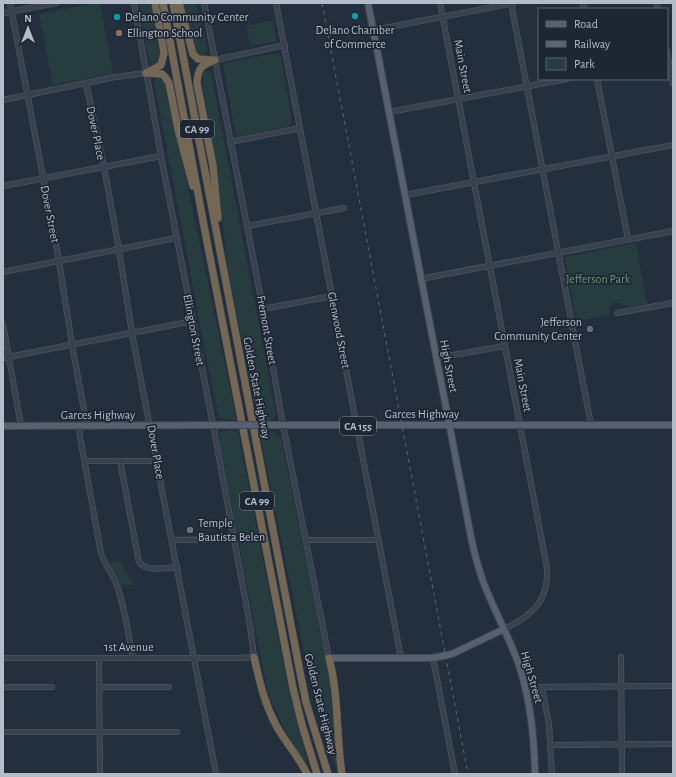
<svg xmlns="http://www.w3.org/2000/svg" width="676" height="777" font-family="'Alegreya Sans',sans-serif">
<rect width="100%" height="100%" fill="#242f3e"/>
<g fill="#263c3f">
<path d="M 95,3 L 100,3 L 113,73 L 53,85 L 39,14 Z"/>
<path d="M 139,3 L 151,3 L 160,60 L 158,63 L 155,65 L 149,61 Z"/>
<path d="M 183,3 L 197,3 L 207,51 L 204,55 L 200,55 L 196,51 Z"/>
<path d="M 272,20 L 277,41 L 250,46 L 246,26 Z"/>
<path d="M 277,53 L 281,56 L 292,122 L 289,126 L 236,137 L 223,63 Z"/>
<path d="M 209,70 L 211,72 L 276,415 L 271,421 L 264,421 L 258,420 L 252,393 L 228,269 L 218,177 L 203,87 L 203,73 L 205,71 Z"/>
<path d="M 157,77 C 165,80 167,90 169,98 L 237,421 L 219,418 L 201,331 L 185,243 L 154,82 L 155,79 Z"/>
<path d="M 636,243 L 647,304 L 628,307 L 619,303 L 614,303 L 609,308 L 610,315 L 577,321 L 565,260 L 566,257 Z"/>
<path d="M 230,430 L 238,431 L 253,510 L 288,686 L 308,765 C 290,743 279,719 268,693 L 220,445 L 220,432 Z"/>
<path d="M 259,430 L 275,433 L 281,438 L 330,679 L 337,771 L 319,719 L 301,637 Z"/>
<path d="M 121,561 L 122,567 L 135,585 L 121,585 L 117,575 L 109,563 Z"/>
</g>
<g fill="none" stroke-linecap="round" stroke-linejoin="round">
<defs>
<g id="minor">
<path d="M 10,3 L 59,261 L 72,345 L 87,426"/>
<path d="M 204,3 L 263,309 L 283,425 L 329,658"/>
<path d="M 276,3 L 401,658"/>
<path d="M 440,3 L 547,568 C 549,601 532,616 504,629"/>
<path d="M 511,3 L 591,425"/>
<path d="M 583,3 L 584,9"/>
<path d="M 656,3 L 658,9"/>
<path d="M 3,13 L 56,3"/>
<path d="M 374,30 L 514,3"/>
<path d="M 667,52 L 673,84"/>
<path d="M 215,60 L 285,45"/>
<path d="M 597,79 L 628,239"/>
<path d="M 86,83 L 104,167 L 119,250 L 132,333 L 216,774"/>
<path d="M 3,100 L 115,77 L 146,73"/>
<path d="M 389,112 L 567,79"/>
<path d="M 230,142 L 300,128"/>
<path d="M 3,186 L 161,156"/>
<path d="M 405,195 L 673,145"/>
<path d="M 247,226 L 344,208"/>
<path d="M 3,272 L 176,238"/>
<path d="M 420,279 L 673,231"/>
<path d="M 263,309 L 332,296"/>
<path d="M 617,313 L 673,303"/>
<path d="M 3,324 L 21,426"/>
<path d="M 3,358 L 193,321"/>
<path d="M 436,358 L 505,346"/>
<path d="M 79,426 L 80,437 L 101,553 C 104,564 112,572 116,583 C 125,607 128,633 133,658"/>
<path d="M 85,461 L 157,461"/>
<path d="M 120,461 L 139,562 C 146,572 166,568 177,567"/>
<path d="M 172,540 L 234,539"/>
<path d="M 306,540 L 378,540"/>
<path d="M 621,657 L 622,773"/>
<path d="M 3,658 L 236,658 L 254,657 L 250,625 L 213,425 L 161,156 L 134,3"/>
<path d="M 99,658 L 100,774"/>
<path d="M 433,658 L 455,774"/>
<path d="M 3,687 L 52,687"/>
<path d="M 100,687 L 169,687"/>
<path d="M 525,687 L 673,686"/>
<path d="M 542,687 L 549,725 L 552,774"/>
<path d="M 3,732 L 177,732"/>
<path d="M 551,745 L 673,744"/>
</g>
<g id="major">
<path d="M 368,3 L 471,537 C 474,552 478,567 483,581 C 494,611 510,638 520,668 C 531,705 534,736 535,774"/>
<path d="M 267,425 L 673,425"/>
<path d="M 3,426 L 230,425"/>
<path d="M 329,658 L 433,658 L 452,654 L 504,629"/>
</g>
<g id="highway">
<path d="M 163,3 L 204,226 L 293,688 L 302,725 L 317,774"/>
<path d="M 173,3 L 299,667 L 306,702 L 328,774"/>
<path d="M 179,3 L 193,54 L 198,59 L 212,60"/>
<path d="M 215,60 C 201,66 198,67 197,83 L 213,166 L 218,218"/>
<path d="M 146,73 L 162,74 L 165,77 L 169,83 L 178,129 L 193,186"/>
<path d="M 146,73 L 161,65 L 164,53 L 155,3"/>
<path d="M 254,657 C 260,683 264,703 277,727 C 286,743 299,757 307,774"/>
<path d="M 329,658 C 339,696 336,735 342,774"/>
</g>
</defs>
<use href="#minor" stroke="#565f6c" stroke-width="6"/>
<use href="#major" stroke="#414a57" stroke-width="8"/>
<use href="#highway" stroke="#434c59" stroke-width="8"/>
<use href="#minor" stroke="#38414e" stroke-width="5"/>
<use href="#major" stroke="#56606e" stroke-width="6"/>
<use href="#highway" stroke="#746855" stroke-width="7"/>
<path stroke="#5a6575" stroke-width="1" stroke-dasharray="4 4" stroke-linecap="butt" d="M 322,3 L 468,774"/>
<defs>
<path id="major-bridge" d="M 230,425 L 267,425"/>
</defs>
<use href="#major-bridge" stroke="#414a57" stroke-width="8" stroke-linecap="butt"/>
<use href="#major-bridge" stroke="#56606e" stroke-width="6"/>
</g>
<g fill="#0f9aa8" stroke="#1d2633" stroke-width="1.5">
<circle cx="355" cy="16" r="4"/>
<circle cx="117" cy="17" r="4"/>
</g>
<circle fill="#8d6e63" stroke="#1d2633" stroke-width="1.5" cx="119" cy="33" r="4"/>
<circle fill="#5c6f8a" stroke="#1d2633" stroke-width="1.5" cx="590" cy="329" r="4"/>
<circle fill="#6b7280" stroke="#1d2633" stroke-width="1.5" cx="190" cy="530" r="4"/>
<g text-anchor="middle" stroke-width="3.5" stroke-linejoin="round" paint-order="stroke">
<g fill="#1d2633" stroke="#878f9c" stroke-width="1">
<rect x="180" y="120" width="34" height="18" rx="3"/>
<rect x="340" y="417" width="36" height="18" rx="3"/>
<rect x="240" y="492" width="34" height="18" rx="3"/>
</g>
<g font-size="11" font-weight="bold" fill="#b4bcc9">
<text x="197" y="133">CA 99</text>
<text x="358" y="430">CA 155</text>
<text x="257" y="505">CA 99</text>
</g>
<g font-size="12" fill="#b4bcc9" stroke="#1d2633" text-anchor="start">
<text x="125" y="21">Delano Community Center</text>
<text x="355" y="34" text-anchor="middle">Delano Chamber<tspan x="355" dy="14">of Commerce</tspan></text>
<text x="127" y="37">Ellington School</text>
<text x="582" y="326" text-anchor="end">Jefferson<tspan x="582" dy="14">Community Center</tspan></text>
<text x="198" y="527">Temple<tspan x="198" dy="14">Bautista Belen</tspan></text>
</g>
<g font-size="12" fill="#b4bcc9" stroke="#1d2633">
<text transform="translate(463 66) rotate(79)" y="4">Main Street</text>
<text transform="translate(96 133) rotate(78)" y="4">Dover Place</text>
<text transform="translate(50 214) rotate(79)" y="4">Dover Street</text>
<text transform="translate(194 330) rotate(79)" y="4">Ellington Street</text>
<text transform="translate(267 330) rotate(80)" y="4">Fremont Street</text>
<text transform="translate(339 330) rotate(79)" y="4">Glenwood Street</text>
<text transform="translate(449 366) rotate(79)" y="4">High Street</text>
<text transform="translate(523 385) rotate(79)" y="4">Main Street</text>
<text transform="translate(257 388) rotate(79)" y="4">Golden State Highway</text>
<text x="422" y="418">Garces Highway</text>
<text x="98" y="419">Garces Highway</text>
<text transform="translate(156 452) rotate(80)" y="4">Dover Place</text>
<text x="129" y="651">1st Avenue</text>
<text transform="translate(532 677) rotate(74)" y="4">High Street</text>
<text transform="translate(321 704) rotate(76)" y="4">Golden State Highway</text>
</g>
<g font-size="12" fill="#6b9a76" stroke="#1d2633">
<text x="598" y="283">Jefferson Park</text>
</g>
</g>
<rect width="676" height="777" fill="none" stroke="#b4bcc9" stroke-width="8"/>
<rect x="538" y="8" width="130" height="72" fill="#1d2633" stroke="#59626f"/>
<rect x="546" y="21" width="20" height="6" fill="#56606e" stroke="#59626f"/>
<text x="574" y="28" font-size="12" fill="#b4bcc9">Road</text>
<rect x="546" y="41" width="20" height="6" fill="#5a6575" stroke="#59626f"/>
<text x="574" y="48" font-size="12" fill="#b4bcc9">Railway</text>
<rect x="546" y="58" width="20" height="12" fill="#263c3f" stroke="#59626f"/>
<text x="574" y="68" font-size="12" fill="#b4bcc9">Park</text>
<g transform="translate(28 28)" stroke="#1d2633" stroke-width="3" paint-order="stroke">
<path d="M0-3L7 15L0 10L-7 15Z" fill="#b4bcc9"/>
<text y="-6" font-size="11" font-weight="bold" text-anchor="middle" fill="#b4bcc9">N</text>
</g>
</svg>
